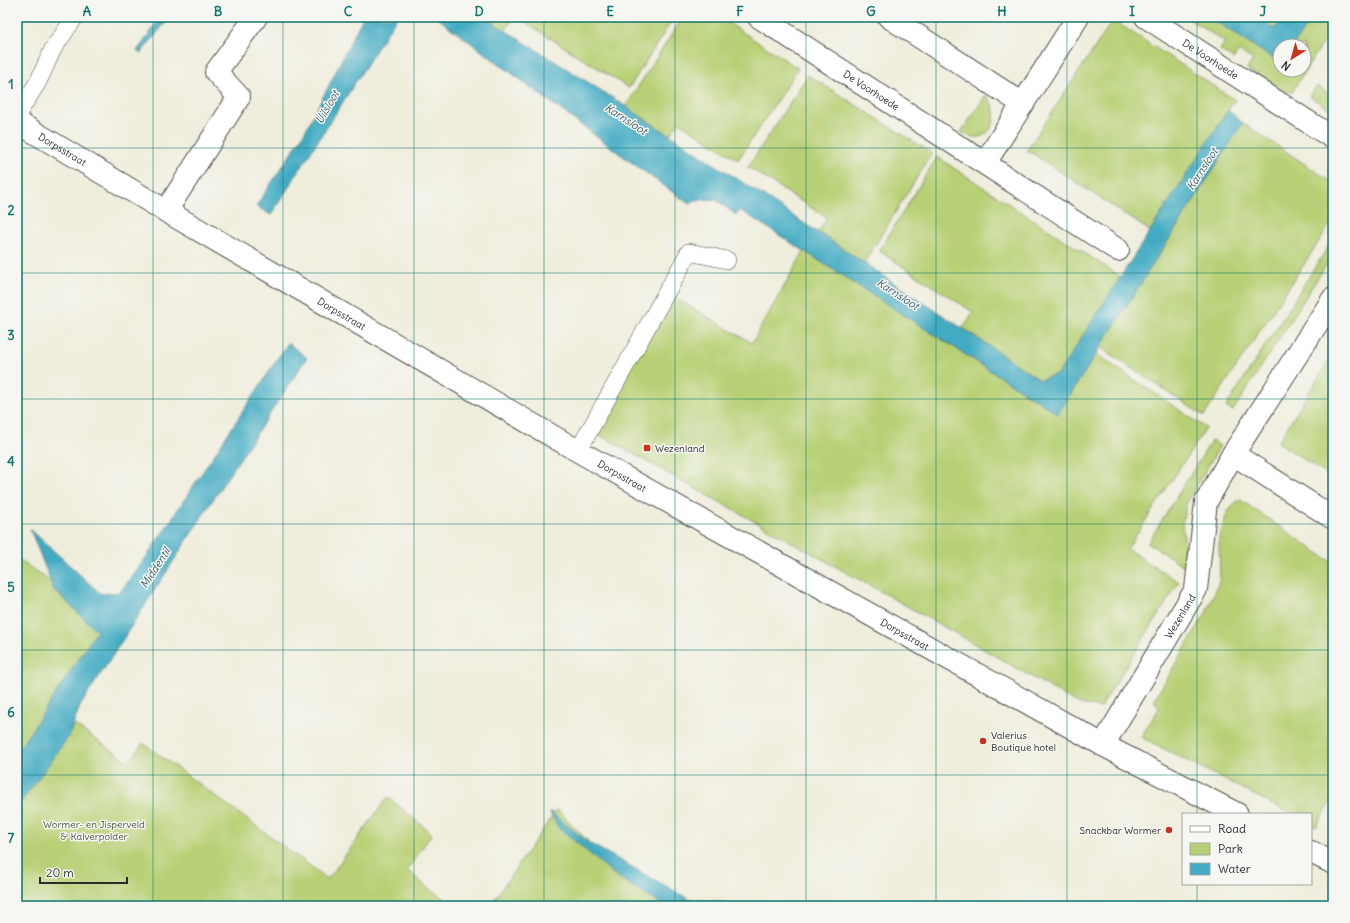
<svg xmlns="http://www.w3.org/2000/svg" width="1350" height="923" font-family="Delius,sans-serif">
<rect width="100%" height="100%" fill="#f6f6f2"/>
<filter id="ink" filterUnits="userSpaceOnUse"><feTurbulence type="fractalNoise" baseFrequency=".025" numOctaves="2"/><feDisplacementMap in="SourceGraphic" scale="8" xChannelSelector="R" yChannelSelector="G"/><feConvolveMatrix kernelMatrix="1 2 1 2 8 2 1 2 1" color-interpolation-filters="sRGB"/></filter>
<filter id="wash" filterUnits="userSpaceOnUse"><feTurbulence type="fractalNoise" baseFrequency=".012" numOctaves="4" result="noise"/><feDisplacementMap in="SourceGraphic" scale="16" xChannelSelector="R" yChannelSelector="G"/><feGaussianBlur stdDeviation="0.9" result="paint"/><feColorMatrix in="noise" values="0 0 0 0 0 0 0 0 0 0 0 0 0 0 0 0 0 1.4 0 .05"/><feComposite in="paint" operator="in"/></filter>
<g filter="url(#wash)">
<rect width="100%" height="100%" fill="#efeddb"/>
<g fill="#b8d075" stroke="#727e50">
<path d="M 484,17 L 514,17 L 505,31 Z"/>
<path d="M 517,17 L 674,17 L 629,88 Z"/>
<path d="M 683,17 L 719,17 L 798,68 L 738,160 L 679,122 L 670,135 L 625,107 Z"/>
<path d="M 1186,17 L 1209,17 L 1280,63 L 1280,70 L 1304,70 L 1304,46 L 1293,46 L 1312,17 L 1333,17 L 1333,27 L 1292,92 L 1279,90 L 1247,69 L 1253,60 L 1239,51 L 1233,59 L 1220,50 L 1225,42 Z"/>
<path d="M 1230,17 L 1294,17 L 1275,46 Z"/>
<path d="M 1113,20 L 1235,100 L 1150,231 L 1027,150 Z"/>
<path d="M 808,75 L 932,153 L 864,263 L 818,232 L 827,218 L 748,167 Z"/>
<path d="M 1317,86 L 1333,97 L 1333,111 L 1309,96 Z"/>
<path d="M 986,95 C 998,106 998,131 979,137 C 973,138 967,135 961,132 Z"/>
<path d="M 1243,123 L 1333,183 L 1333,220 L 1204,416 L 1100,347 Z"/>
<path d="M 937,157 L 1121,277 L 1058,374 L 1040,380 L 963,328 L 973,312 L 879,251 Z"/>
<path d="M 1333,239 L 1333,254 L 1233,411 L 1226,407 Z"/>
<path d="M 804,251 L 1058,414 L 1096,354 L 1206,428 L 1127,549 L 1179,582 L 1100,708 L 1077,703 L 964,638 L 594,432 L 670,295 L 752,343 Z"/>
<path d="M 1333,354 L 1333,479 L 1278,442 Z"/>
<path d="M 1212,440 L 1220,446 L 1187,501 L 1182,524 L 1187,559 L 1184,566 L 1148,543 Z"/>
<path d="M 1239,499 L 1333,563 L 1333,798 L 1316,827 L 1311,825 L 1311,814 L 1291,814 L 1141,737 L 1159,708 L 1154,700 L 1206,613 L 1220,579 L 1219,539 L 1227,513 Z"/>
<path d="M 17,558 L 51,582 L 54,590 L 96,629 L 118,646 L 80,706 L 73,724 L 129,762 L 143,743 L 328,879 L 388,797 L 432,834 L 407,870 L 428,888 L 455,906 L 17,906 Z"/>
<path d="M 557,809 L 626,881 L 666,902 L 691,899 L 720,902 L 725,906 L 490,906 Z"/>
</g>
<g fill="#43abc3" stroke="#376b77">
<path d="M 161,17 L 170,17 L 141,53 L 137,51 Z"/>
<path d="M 363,17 L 397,17 L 271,215 L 256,206 L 302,137 L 327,89 Z"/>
<path d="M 436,17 L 484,17 L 591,84 L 745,184 L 1040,380 L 1058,374 L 1228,110 L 1243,123 L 1058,414 L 740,210 L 736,215 L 715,199 L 695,200 L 689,204 L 624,157 Z"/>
<path d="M 1209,17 L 1256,17 L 1275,29 L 1282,17 L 1312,17 L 1293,46 L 1280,46 L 1280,63 Z"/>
<path d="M 288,343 L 307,358 L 227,478 L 80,706 L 69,736 L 17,808 L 17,752 L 97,631 L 54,590 L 30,529 L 101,594 L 120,592 L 145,559 Z"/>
<path d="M 549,811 L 589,843 L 691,900 L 715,901 L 739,906 L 664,906 L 616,876 L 558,827 Z"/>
</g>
</g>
<g filter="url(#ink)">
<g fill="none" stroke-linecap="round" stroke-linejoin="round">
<defs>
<g id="service">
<path d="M 17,115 L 38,82 L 53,49 L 75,17"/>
<path d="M 578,451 L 689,252 L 727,260"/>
</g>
<g id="minor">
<path id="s1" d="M 759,17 L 1118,250"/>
<path d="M 889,17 L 1023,104"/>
<path id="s2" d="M 1146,17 L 1333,138"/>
<path d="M 985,163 L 1078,17"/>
<path d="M 166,211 L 239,97 L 216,72 L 256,17"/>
<path d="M 1233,454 L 1333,518"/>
<path id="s3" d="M 1103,745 L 1196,589 L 1206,502 L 1233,454 L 1333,299"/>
</g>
<g id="tertiary">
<path id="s4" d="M 17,122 L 166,211 L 578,451 L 1103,745 L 1237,814"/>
<path d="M 1311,852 L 1333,863"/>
</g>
</defs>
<use href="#service" stroke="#484845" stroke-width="18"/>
<use href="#minor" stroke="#484845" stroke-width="24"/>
<use href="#tertiary" stroke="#484845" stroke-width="24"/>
<use href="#service" stroke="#fff" stroke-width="17"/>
<use href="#minor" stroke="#fff" stroke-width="22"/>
<use href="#tertiary" stroke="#fff" stroke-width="22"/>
</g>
</g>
<path fill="none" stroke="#0f766e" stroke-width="1" stroke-opacity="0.55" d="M 153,17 L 153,906M 283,17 L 283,906M 414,17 L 414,906M 544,17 L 544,906M 675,17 L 675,906M 806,17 L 806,906M 936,17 L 936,906M 1067,17 L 1067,906M 1197,17 L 1197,814M 17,148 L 1333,148M 17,273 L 1333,273M 17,399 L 1333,399M 17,524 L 1333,524M 17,650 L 1333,650M 17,775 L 1333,775M 1197,884 L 1197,906"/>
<g fill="#c8321e" stroke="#f6f6f2" stroke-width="1.5">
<rect x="643" y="444" width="8" height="8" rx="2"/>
<circle cx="983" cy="741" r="4"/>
<circle cx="1169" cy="830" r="4"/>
</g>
<g text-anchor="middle" stroke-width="3" stroke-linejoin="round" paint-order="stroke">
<g font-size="10" fill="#2b2b2b" stroke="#f6f6f2">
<text dy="4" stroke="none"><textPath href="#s2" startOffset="77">De Voorhoede</textPath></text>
<text dy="4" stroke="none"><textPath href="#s1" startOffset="134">De Voorhoede</textPath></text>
<text dy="4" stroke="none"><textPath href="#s4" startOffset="53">Dorpsstraat</textPath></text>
<text dy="4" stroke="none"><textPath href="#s4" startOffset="377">Dorpsstraat</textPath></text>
<text dy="4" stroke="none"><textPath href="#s4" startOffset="701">Dorpsstraat</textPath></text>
<text dy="4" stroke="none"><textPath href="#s3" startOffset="150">Wezenland</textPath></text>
<text dy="4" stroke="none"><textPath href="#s4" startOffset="1025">Dorpsstraat</textPath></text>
</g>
<g font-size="10" fill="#2b2b2b" stroke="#f6f6f2" text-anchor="start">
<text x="655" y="452">Wezenland</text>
<text x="991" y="739">Valerius<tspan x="991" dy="12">Boutique hotel</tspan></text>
<text x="1161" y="834" text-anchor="end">Snackbar Wormer</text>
</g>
<g font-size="10" fill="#4e543e" stroke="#f6f6f2">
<text x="94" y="828">Wormer- en Jisperveld<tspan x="94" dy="12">&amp; Kalverpolder</tspan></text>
</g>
<g font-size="11" font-style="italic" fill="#355e68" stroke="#f6f6f2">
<text transform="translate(327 107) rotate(-60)" y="4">Uilsloot</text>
<text transform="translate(626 119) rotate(33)" y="4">Karnsloot</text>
<text transform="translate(1202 169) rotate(-57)" y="4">Karnsloot</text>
<text transform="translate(898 294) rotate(33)" y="4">Karnsloot</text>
<text transform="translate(155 568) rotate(-57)" y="4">Middentil</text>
</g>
</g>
<rect width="1350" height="923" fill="none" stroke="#f6f6f2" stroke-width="44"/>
<rect x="1182" y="813" width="130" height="72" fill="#f6f6f2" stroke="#a5a5a2"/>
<rect x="1190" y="826" width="20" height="6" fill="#ffffff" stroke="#a5a5a2"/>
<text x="1218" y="833" font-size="12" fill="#2b2b2b">Road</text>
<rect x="1190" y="843" width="20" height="12" fill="#b8d075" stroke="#a5a5a2"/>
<text x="1218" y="853" font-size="12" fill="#2b2b2b">Park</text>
<rect x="1190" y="863" width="20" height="12" fill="#43abc3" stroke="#a5a5a2"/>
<text x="1218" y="873" font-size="12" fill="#2b2b2b">Water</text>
<g transform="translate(1292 58) rotate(217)"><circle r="19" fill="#f6f6f2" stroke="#a5a5a2"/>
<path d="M0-3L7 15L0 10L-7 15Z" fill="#c8321e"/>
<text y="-6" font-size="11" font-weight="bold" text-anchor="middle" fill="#2b2b2b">N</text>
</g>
<path d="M40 877v6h87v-6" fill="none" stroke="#2b2b2b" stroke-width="2"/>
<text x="46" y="877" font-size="12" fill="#2b2b2b" stroke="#f6f6f2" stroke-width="3" paint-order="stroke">20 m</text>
<rect x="22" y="22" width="1306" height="879" fill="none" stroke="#0f766e" stroke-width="1.5"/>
<g font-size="13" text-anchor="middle" font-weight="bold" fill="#0f766e">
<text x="87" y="16">A</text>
<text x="218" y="16">B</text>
<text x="348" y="16">C</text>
<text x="479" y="16">D</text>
<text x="610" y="16">E</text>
<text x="740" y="16">F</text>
<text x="871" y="16">G</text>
<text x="1002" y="16">H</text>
<text x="1132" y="16">I</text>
<text x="1263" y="16">J</text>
<text x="11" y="89">1</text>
<text x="11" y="215">2</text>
<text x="11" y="340">3</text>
<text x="11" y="466">4</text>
<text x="11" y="592">5</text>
<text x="11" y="717">6</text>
<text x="11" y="843">7</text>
</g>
</svg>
